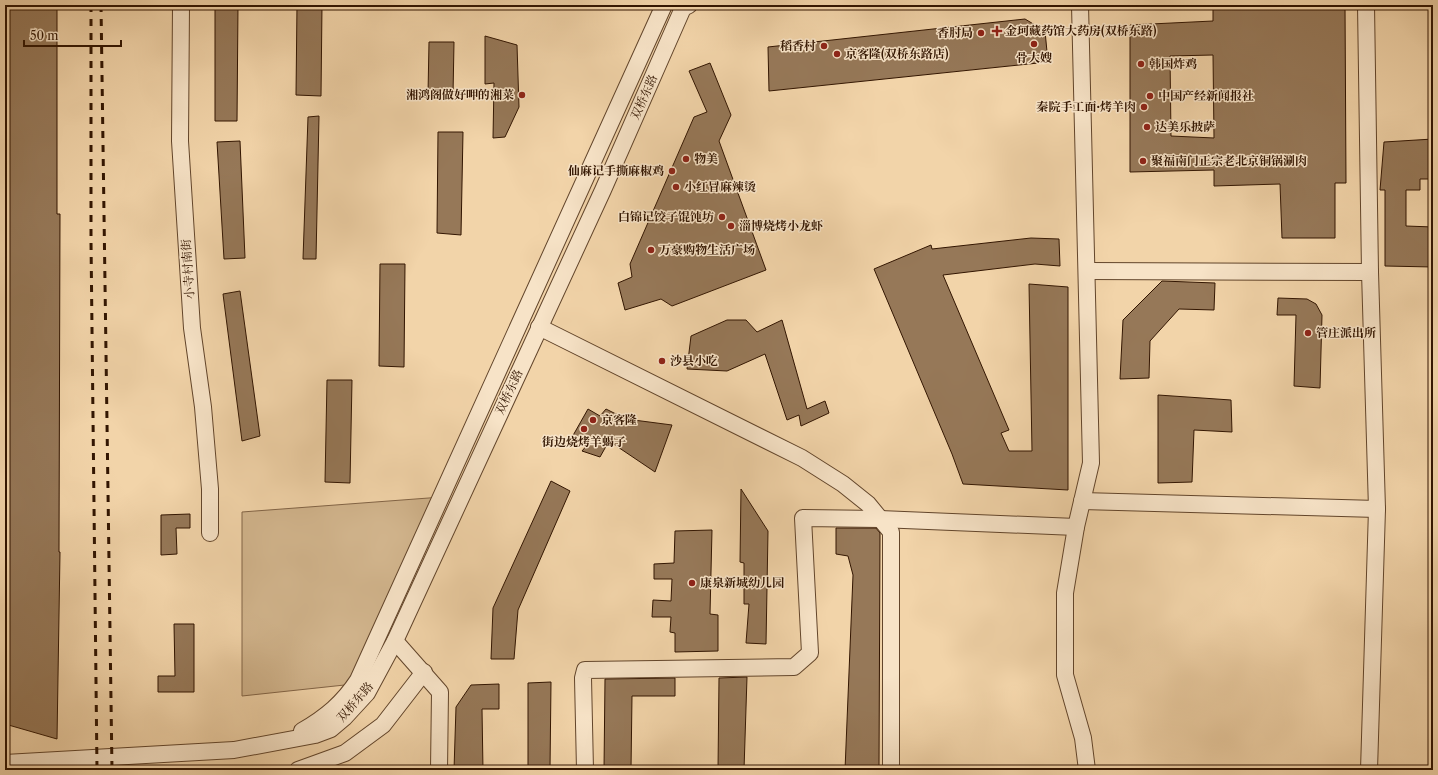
<svg xmlns="http://www.w3.org/2000/svg" width="1438" height="775" font-family="'Libre Caslon Text','Noto Serif SC',serif">
<rect width="100%" height="100%" fill="#f2d4a9"/>
<filter id="stains"><feTurbulence type="fractalNoise" baseFrequency=".005" numOctaves="4"/><feColorMatrix values="0 0 0 0 .2 0 0 0 0 .09 0 0 0 0 .02 0 0 0 .5 -.17"/></filter>
<radialGradient id="worn" r=".72"><stop offset=".6" stop-color="#630" stop-opacity="0"/><stop offset="1" stop-color="#630" stop-opacity=".3"/></radialGradient>
<path fill="#d1b48c" stroke="#826446" d="M 442,497 L 354,684 L 242,696 L 242,512 Z"/>
<g fill="#967858" stroke="#321501" fill-rule="evenodd">
<path d="M 5,5 L 57,5 L 57,214 L 60,214 L 59,552 L 60,552 L 57,739 L 5,724 Z"/>
<path d="M 215,5 L 238,5 L 237,121 L 215,121 Z"/>
<path d="M 297,5 L 322,5 L 321,96 L 296,95 Z"/>
<path d="M 1213,5 L 1345,5 L 1346,183 L 1335,183 L 1335,238 L 1282,238 L 1280,184 L 1214,186 L 1214,170 L 1130,172 L 1130,25 L 1213,21 ZM 1213,55 L 1214,138 L 1171,136 L 1170,56 Z"/>
<path d="M 1025,19 L 1045,31 L 1048,62 L 769,91 L 768,47 Z"/>
<path d="M 485,36 L 517,45 L 519,107 L 505,137 L 493,138 L 494,83 L 485,84 Z"/>
<path d="M 429,42 L 454,42 L 453,95 L 428,94 Z"/>
<path d="M 710,63 L 731,115 L 719,141 L 766,270 L 672,306 L 661,299 L 625,310 L 618,283 L 632,277 L 630,264 L 694,117 L 707,112 L 689,71 Z"/>
<path d="M 319,116 L 316,259 L 303,259 L 308,117 Z"/>
<path d="M 438,132 L 463,132 L 461,235 L 437,233 Z"/>
<path d="M 1433,139 L 1433,179 L 1420,179 L 1420,190 L 1406,190 L 1406,226 L 1433,227 L 1433,267 L 1385,266 L 1385,190 L 1380,190 L 1384,142 Z"/>
<path d="M 240,141 L 245,258 L 224,259 L 217,142 Z"/>
<path d="M 1031,238 L 1059,239 L 1060,266 L 1035,264 L 943,275 L 1009,430 L 1001,433 L 1009,451 L 1032,451 L 1029,284 L 1068,287 L 1068,490 L 963,484 L 952,454 L 874,269 L 931,245 L 932,249 Z"/>
<path d="M 380,264 L 405,264 L 404,367 L 379,366 Z"/>
<path d="M 1162,281 L 1215,283 L 1214,310 L 1179,309 L 1150,341 L 1149,378 L 1120,379 L 1123,320 Z"/>
<path d="M 240,291 L 260,436 L 242,441 L 223,294 Z"/>
<path d="M 1278,298 L 1307,299 L 1316,304 L 1322,315 L 1320,388 L 1294,386 L 1296,315 L 1277,315 Z"/>
<path d="M 727,320 L 746,320 L 757,332 L 782,320 L 807,409 L 825,401 L 829,413 L 801,426 L 799,415 L 787,420 L 765,354 L 727,371 L 687,369 L 691,336 Z"/>
<path d="M 327,380 L 352,380 L 350,483 L 325,482 Z"/>
<path d="M 1158,395 L 1231,400 L 1232,432 L 1194,430 L 1192,482 L 1158,483 Z"/>
<path d="M 588,409 L 600,416 L 606,409 L 626,419 L 672,425 L 655,472 L 609,441 L 600,457 L 582,451 L 588,444 L 571,439 Z"/>
<path d="M 551,481 L 570,491 L 518,610 L 514,659 L 491,659 L 493,608 Z"/>
<path d="M 741,489 L 768,531 L 766,644 L 746,643 L 749,604 L 744,604 L 744,563 L 740,562 Z"/>
<path d="M 190,514 L 190,528 L 176,528 L 177,554 L 161,555 L 161,515 Z"/>
<path d="M 836,528 L 876,528 L 880,533 L 879,770 L 845,770 L 853,575 L 848,556 L 836,554 Z"/>
<path d="M 712,530 L 710,614 L 718,615 L 718,651 L 675,652 L 675,633 L 670,632 L 671,617 L 652,617 L 653,600 L 671,601 L 672,579 L 654,579 L 654,564 L 674,563 L 675,531 Z"/>
<path d="M 174,624 L 194,624 L 194,692 L 158,692 L 158,676 L 175,676 Z"/>
<path d="M 747,677 L 744,770 L 718,770 L 719,678 Z"/>
<path d="M 675,678 L 675,696 L 632,696 L 631,770 L 604,770 L 605,679 Z"/>
<path d="M 551,682 L 550,770 L 528,770 L 528,683 Z"/>
<path d="M 499,684 L 499,709 L 482,709 L 483,770 L 454,770 L 456,707 L 471,685 Z"/>
</g>
<g fill="none" stroke-linecap="round" stroke-linejoin="round">
<defs>
<g id="minor">
<path d="M 181,5 L 180,141 L 192,328 L 203,407 L 210,489 L 210,533"/>
<path d="M 1080,5 L 1091,463 L 1076,527 L 1065,593 L 1065,675 L 1083,738 L 1087,770"/>
<path d="M 1366,5 L 1370,272 L 1377,509 L 1369,770"/>
<path d="M 1087,271 L 1370,272"/>
<path d="M 539,327 L 802,458 L 843,484 L 868,504 L 891,532 L 891,770"/>
<path d="M 1082,501 L 1377,509"/>
<path d="M 395,641 L 440,692 L 439,770"/>
<path d="M 302,731 C 326,717 343,703 358,680 L 664,5"/>
<path d="M 5,763 L 234,750 L 315,735 L 331,729 L 344,718 L 367,693 L 395,641 L 603,190 L 683,8 L 689,5"/>
<path d="M 298,770 L 345,753 L 383,725 L 424,672"/>
<path d="M 585,770 L 583,678 L 585,670 L 794,667 L 810,653 L 803,518 L 880,519 L 1076,527"/>
</g>
</defs>
<use href="#minor" stroke="#62452b" stroke-width="18"/>
<use href="#minor" stroke="#f7e3c7" stroke-width="16"/>
<g stroke="#321501" stroke-width="3" stroke-dasharray="7 7" stroke-linecap="butt">
<path d="M 91,5 L 91,241 L 97,770"/>
<path d="M 101,5 L 112,770"/>
</g>
</g>
<g fill="#8f2418" stroke="#f7e3c7" stroke-width="1.5">
<path d="M995 25h4v4h4v4h-4v4h-4v-4h-4v-4h4z"/>
<circle cx="981" cy="33" r="4"/>
<circle cx="1034" cy="44" r="4"/>
<circle cx="824" cy="46" r="4"/>
<circle cx="837" cy="54" r="4"/>
<circle cx="1141" cy="64" r="4"/>
<circle cx="522" cy="95" r="4"/>
<circle cx="1150" cy="96" r="4"/>
<circle cx="1144" cy="107" r="4"/>
<circle cx="1147" cy="127" r="4"/>
<circle cx="686" cy="159" r="4"/>
<circle cx="1143" cy="161" r="4"/>
<circle cx="672" cy="171" r="4"/>
<circle cx="676" cy="187" r="4"/>
<circle cx="722" cy="217" r="4"/>
<circle cx="731" cy="226" r="4"/>
<circle cx="651" cy="250" r="4"/>
<circle cx="1308" cy="333" r="4"/>
<circle cx="662" cy="361" r="4"/>
<circle cx="593" cy="420" r="4"/>
<circle cx="584" cy="429" r="4"/>
<circle cx="692" cy="583" r="4"/>
</g>
<g text-anchor="middle" stroke-width="3" stroke-linejoin="round" paint-order="stroke">
<g font-size="12" font-weight="bold" fill="#321501" stroke="#f7e3c7" text-anchor="start">
<text x="1005" y="35">金珂藏药馆大药房(双桥东路)</text>
<text x="973" y="37" text-anchor="end">香肘局</text>
<text x="816" y="50" text-anchor="end">稻香村</text>
<text x="845" y="58">京客隆(双桥东路店)</text>
<text x="1034" y="62" text-anchor="middle">骨大嫂</text>
<text x="1149" y="68">韩国炸鸡</text>
<text x="514" y="99" text-anchor="end">湘鸿阁做好呷的湘菜</text>
<text x="1158" y="100">中国产经新闻报社</text>
<text x="1136" y="111" text-anchor="end">秦院手工面·烤羊肉</text>
<text x="1155" y="131">达美乐披萨</text>
<text x="694" y="163">物美</text>
<text x="1151" y="165">聚福南门正宗老北京铜锅涮肉</text>
<text x="664" y="175" text-anchor="end">仙麻记手撕麻椒鸡</text>
<text x="684" y="191">小红冒麻辣烫</text>
<text x="714" y="221" text-anchor="end">白锦记饺子馄饨坊</text>
<text x="739" y="230">淄博烧烤小龙虾</text>
<text x="659" y="254">万豪购物生活广场</text>
<text x="1316" y="337">管庄派出所</text>
<text x="670" y="365">沙县小吃</text>
<text x="601" y="424">京客隆</text>
<text x="584" y="446" text-anchor="middle">街边烧烤羊蝎子</text>
<text x="700" y="587">康泉新城幼儿园</text>
</g>
<g font-size="12" fill="#321501" stroke="#f7e3c7">
<text transform="translate(644 97) rotate(-66)" y="4">双桥东路</text>
<text transform="translate(188 269) rotate(-94)" y="4">小寺村南街</text>
<text transform="translate(509 392) rotate(-65)" y="4">双桥东路</text>
<text transform="translate(355 702) rotate(-49)" y="4">双桥东路</text>
</g>
</g>
<rect width="1438" height="775" fill="none" stroke="#f2d4a9" stroke-width="20"/>
<rect x="6" y="6" width="1426" height="763" fill="none" stroke="#321501" stroke-width="2"/>
<rect x="10" y="10" width="1418" height="755" fill="none" stroke="#321501"/>
<path d="M24 40v6h97v-6" fill="none" stroke="#321501" stroke-width="2"/>
<text x="30" y="40" font-size="12" fill="#321501" stroke="#f7e3c7" stroke-width="3" paint-order="stroke">50 m</text>
<rect width="100%" height="100%" filter="url(#stains)"/>
<rect width="100%" height="100%" fill="url(#worn)"/>
</svg>
